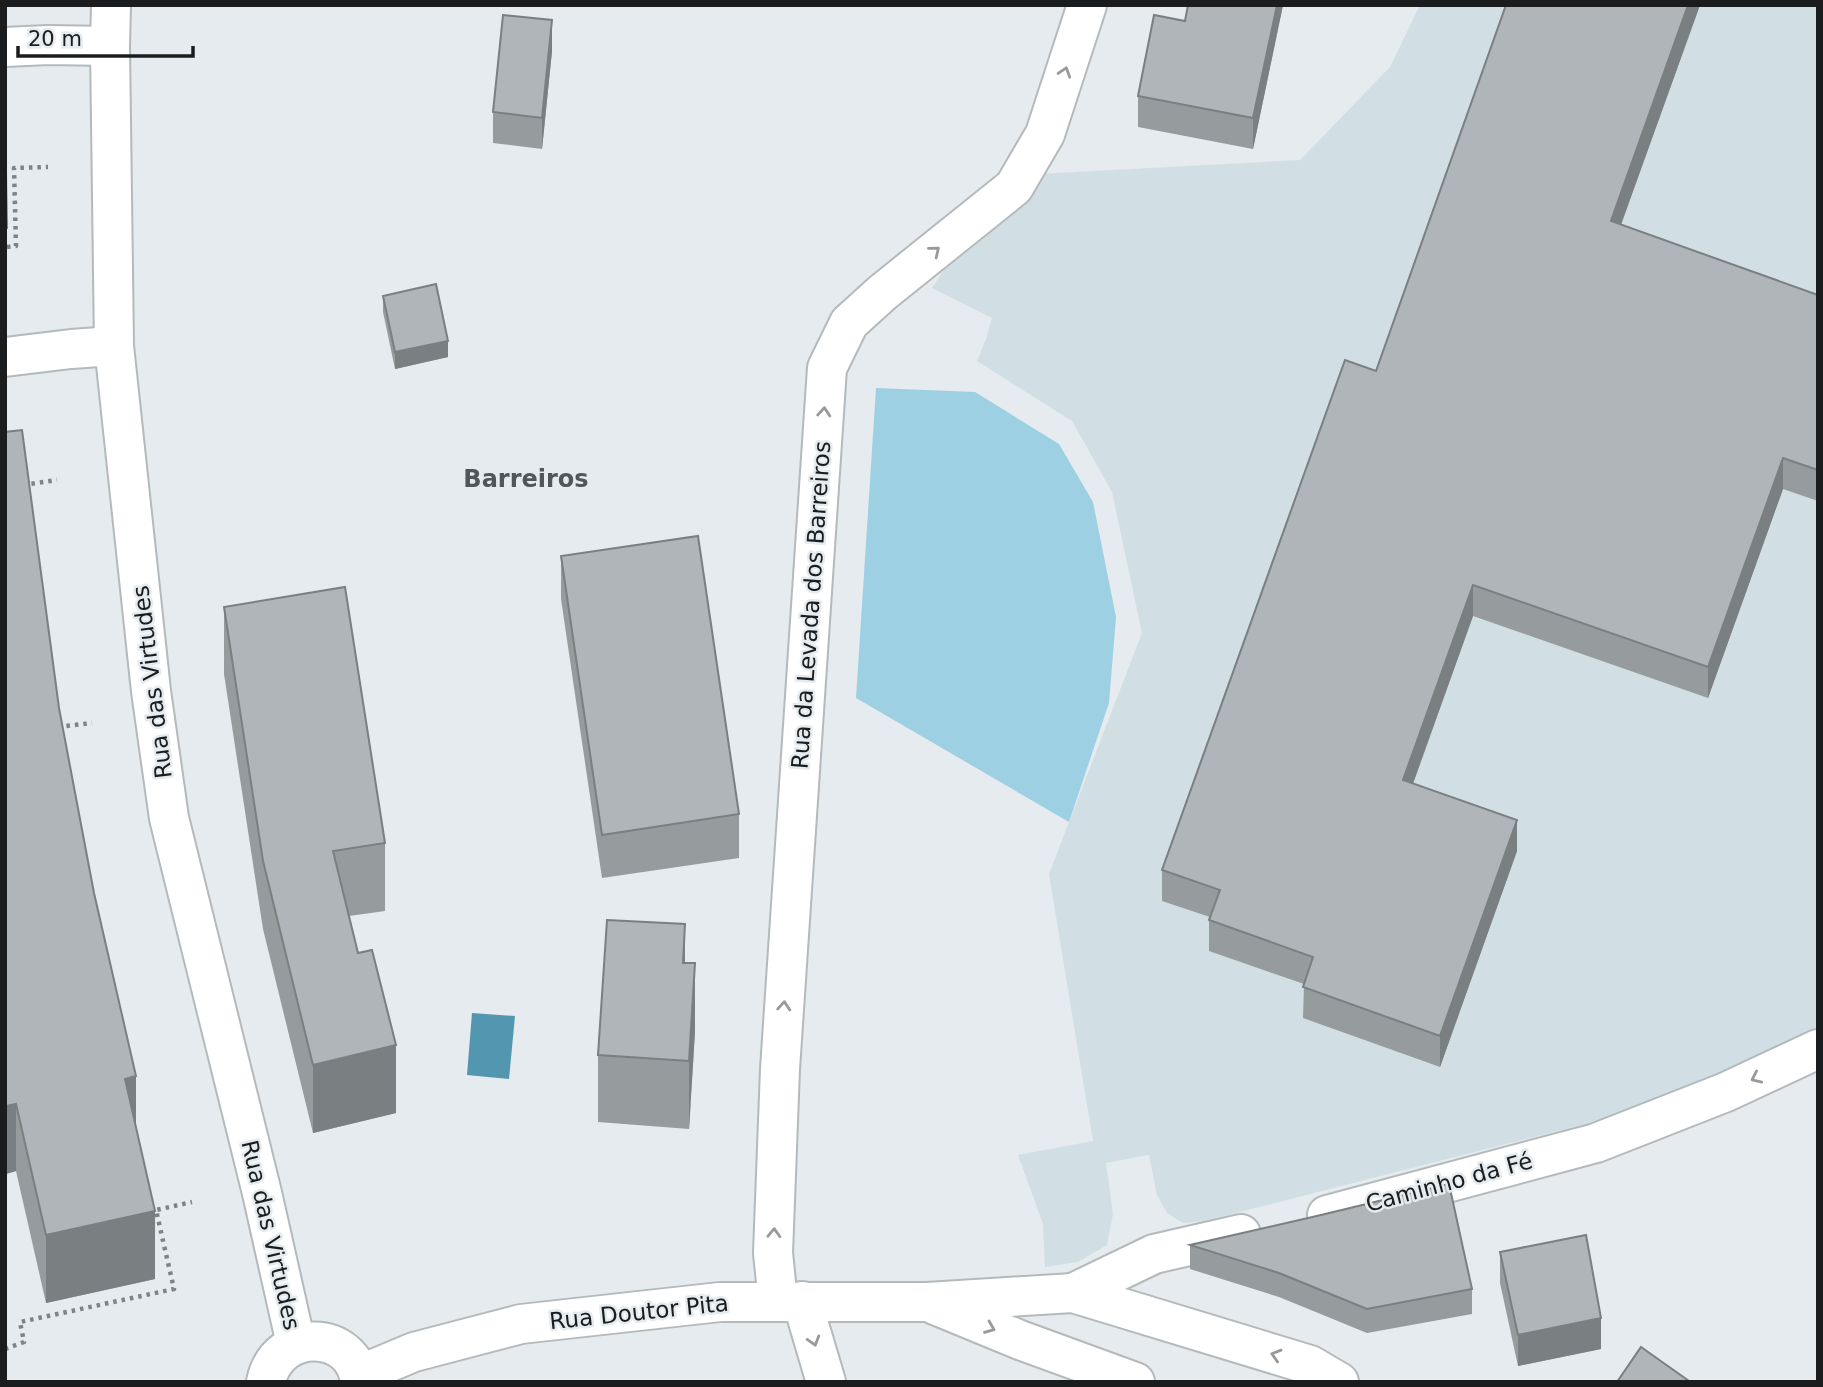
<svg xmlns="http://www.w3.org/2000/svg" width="1823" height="1387" font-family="'DejaVu Sans',sans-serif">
<rect width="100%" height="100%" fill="#e5ebee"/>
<path fill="#d1dfe5" d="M 1420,5 L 1818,5 L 1818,1027 L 1648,1108 L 1204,1221 L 1183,1223 L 1167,1213 L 1157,1195 L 1149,1155 L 1106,1163 L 1113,1214 L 1107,1245 L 1078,1262 L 1045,1267 L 1043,1224 L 1018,1155 L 1093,1141 L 1049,874 L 1142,633 L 1112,492 L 1072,421 L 977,361 L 986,339 L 992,318 L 932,288 L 944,270 L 982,240 L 1014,209 L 1037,174 L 1300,160 L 1390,67 Z"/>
<path fill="#9ed0e4" d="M 876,388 L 975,392 L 1059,444 L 1093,502 L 1116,617 L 1109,703 L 1069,822 L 856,698 Z"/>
<path fill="#5296af" d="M 472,1013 L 515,1016 L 509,1079 L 467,1075 Z"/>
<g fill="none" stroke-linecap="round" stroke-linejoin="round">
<defs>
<g id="minor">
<path d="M 5,47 L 48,45 L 110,46"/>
<path d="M 5,357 L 71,349 L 114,346"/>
<path d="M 1327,1215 L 1596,1143 L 1726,1092 L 1818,1049"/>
<path d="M 1073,1293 L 1154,1254 L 1241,1234"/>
<path d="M 778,1301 L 773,1253 L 780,1069 L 827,368 L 849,323 L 882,293 L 1014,187 L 1045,134 L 1087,5"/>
<path d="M 802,1301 L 826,1382"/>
</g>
<path id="tertiary" d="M 111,5 L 110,46 L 114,346 L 151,691 L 169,818 L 262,1193 L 296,1344"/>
<g id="secondary">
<path d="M 935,1305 L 1020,1340 L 1135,1382"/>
<path d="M 359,1375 L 414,1352 L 521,1324 L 720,1302 L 927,1302 L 1073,1293 L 1310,1365 L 1339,1382"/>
<path d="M 266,1382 C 277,1327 354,1329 360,1382"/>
</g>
</defs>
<use href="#minor" stroke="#b4babc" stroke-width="42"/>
<use href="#tertiary" stroke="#b4babc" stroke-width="42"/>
<use href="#secondary" stroke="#b4babc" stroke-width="42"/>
<g stroke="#7f8385" stroke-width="4.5" stroke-dasharray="3.5 5" stroke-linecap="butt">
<path d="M 7,247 L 16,246 L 14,168 L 48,167"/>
<path d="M 23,485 L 57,480"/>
<path d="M 58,727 L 92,723"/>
<path d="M 5,1349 L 24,1342 L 20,1322 L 174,1289 L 156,1210 L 192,1202"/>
</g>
<use href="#minor" stroke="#fff" stroke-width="38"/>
<use href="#tertiary" stroke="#fff" stroke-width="38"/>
<use href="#secondary" stroke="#fff" stroke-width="38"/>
</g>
<g fill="#969c9e">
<path d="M 1188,5 L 1283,5 L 1253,149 L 1138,127 L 1138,96 L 1185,21 Z"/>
<path d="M 1506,5 L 1700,5 L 1621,225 L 1818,295 L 1818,501 L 1783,489 L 1708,698 L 1473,616 L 1413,784 L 1517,851 L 1440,1067 L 1303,1018 L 1304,984 L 1209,951 L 1209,920 L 1210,917 L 1162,901 L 1162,870 L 1376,371 Z"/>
<path d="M 552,51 L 542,149 L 493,143 L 493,112 Z"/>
<path d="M 5,116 L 7,228 L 7,296 L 5,296 Z"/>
<path d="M 383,296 L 448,357 L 395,369 L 383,312 Z"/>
<path d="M 5,432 L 59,708 L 136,1128 L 155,1279 L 46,1303 L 16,1171 L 6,1174 L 5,1170 Z"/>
<path d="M 561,556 L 739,814 L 739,858 L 602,878 L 561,599 Z"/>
<path d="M 224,607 L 385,843 L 385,911 L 349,916 L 396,1113 L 313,1133 L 263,929 L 224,674 Z"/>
<path d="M 695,1031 L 689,1129 L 598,1122 L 598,1055 Z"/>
<path d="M 1190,1245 L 1472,1289 L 1472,1314 L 1367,1333 L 1279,1297 L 1190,1269 Z"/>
<path d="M 1500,1252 L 1601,1349 L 1518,1366 L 1500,1283 Z"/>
</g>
<g fill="#7a7f81">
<path d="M 1277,5 L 1283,5 L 1253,149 L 1253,118 Z"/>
<path d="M 1688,5 L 1700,5 L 1611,252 L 1611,221 Z"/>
<path d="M 552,20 L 552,51 L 542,149 L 542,118 Z"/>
<path d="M 448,341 L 448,357 L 395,369 L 395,352 Z"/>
<path d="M 1783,458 L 1783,489 L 1708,698 L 1708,667 Z"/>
<path d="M 1473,585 L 1473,616 L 1403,811 L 1403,780 Z"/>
<path d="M 1517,820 L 1517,851 L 1440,1067 L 1440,1036 Z"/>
<path d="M 685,924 L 685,992 L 683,963 Z"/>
<path d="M 695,963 L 695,1031 L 689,1129 L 689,1061 Z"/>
<path d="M 396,1045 L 396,1113 L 313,1133 L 313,1065 Z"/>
<path d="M 136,1076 L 136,1144 L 125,1079 Z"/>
<path d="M 16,1104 L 16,1171 L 6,1174 L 6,1106 Z"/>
<path d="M 155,1211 L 155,1279 L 46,1303 L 46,1235 Z"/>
<path d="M 1601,1318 L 1601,1349 L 1518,1366 L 1518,1335 Z"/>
</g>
<g fill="#afb5b8" stroke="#7a7f81" stroke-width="2">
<path d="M 1188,5 L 1277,5 L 1253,118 L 1138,96 L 1154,15 L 1185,21 Z"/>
<path d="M 1506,5 L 1688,5 L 1611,221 L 1818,295 L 1818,470 L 1783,458 L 1708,667 L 1473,585 L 1403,780 L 1517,820 L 1440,1036 L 1303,987 L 1313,957 L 1209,920 L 1220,890 L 1162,870 L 1345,360 L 1376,371 Z"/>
<path d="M 503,15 L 552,20 L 542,118 L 493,112 Z"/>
<path d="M 5,116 L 7,228 L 5,228 Z"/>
<path d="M 436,284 L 448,341 L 395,352 L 383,296 Z"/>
<path d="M 22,430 L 59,708 L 94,893 L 136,1076 L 125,1079 L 155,1211 L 46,1235 L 16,1104 L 6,1106 L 5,1102 L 5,432 Z"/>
<path d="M 698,536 L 739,814 L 602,835 L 561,556 Z"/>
<path d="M 345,587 L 385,843 L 333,851 L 358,953 L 372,950 L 396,1045 L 313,1065 L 263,861 L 224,607 Z"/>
<path d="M 607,920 L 685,924 L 683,963 L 695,963 L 689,1061 L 598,1055 Z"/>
<path d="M 1449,1184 L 1472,1289 L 1367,1309 L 1279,1273 L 1190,1245 L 1321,1215 Z"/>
<path d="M 1586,1235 L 1601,1318 L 1518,1335 L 1500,1252 Z"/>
<path d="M 1641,1347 L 1689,1381 L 1689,1382 L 1617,1382 Z"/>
</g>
<defs><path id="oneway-chevron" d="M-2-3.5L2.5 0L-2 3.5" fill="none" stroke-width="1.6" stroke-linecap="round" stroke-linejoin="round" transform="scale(1.75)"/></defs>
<g stroke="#989999">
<use href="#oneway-chevron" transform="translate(1065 72) rotate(-72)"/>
<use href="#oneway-chevron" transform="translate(935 251) rotate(-39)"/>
<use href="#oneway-chevron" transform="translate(824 412) rotate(-86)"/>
<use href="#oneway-chevron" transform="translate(784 1006) rotate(-86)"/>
<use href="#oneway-chevron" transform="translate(1756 1078) rotate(155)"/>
<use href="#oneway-chevron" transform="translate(774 1233) rotate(-88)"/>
<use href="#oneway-chevron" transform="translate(990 1328) rotate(22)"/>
<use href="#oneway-chevron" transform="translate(814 1341) rotate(73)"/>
<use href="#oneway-chevron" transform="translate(1276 1355) rotate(-163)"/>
</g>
<g text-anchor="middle" stroke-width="5" stroke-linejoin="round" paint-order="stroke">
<g font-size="23" fill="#1a1c1d" stroke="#e5ebee">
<text transform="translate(811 605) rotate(-86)" y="8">Rua da Levada dos Barreiros</text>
<text transform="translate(152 682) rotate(-97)" y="8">Rua das Virtudes</text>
<text transform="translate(1449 1182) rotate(-15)" y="8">Caminho da Fé</text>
<text transform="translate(271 1235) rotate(77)" y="8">Rua das Virtudes</text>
<text transform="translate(639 1312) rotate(-6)" y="8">Rua Doutor Pita</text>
</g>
<g font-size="24" font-weight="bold" fill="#515658" stroke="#e5ebee">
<text x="526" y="487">Barreiros</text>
</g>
</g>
<rect width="1823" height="1387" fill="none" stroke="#1a1c1d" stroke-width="14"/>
<path d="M18 46v10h175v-10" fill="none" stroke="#1a1c1d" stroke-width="3.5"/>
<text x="28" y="46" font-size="21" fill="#1a1c1d" stroke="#e5ebee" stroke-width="5" paint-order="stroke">20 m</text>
</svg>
